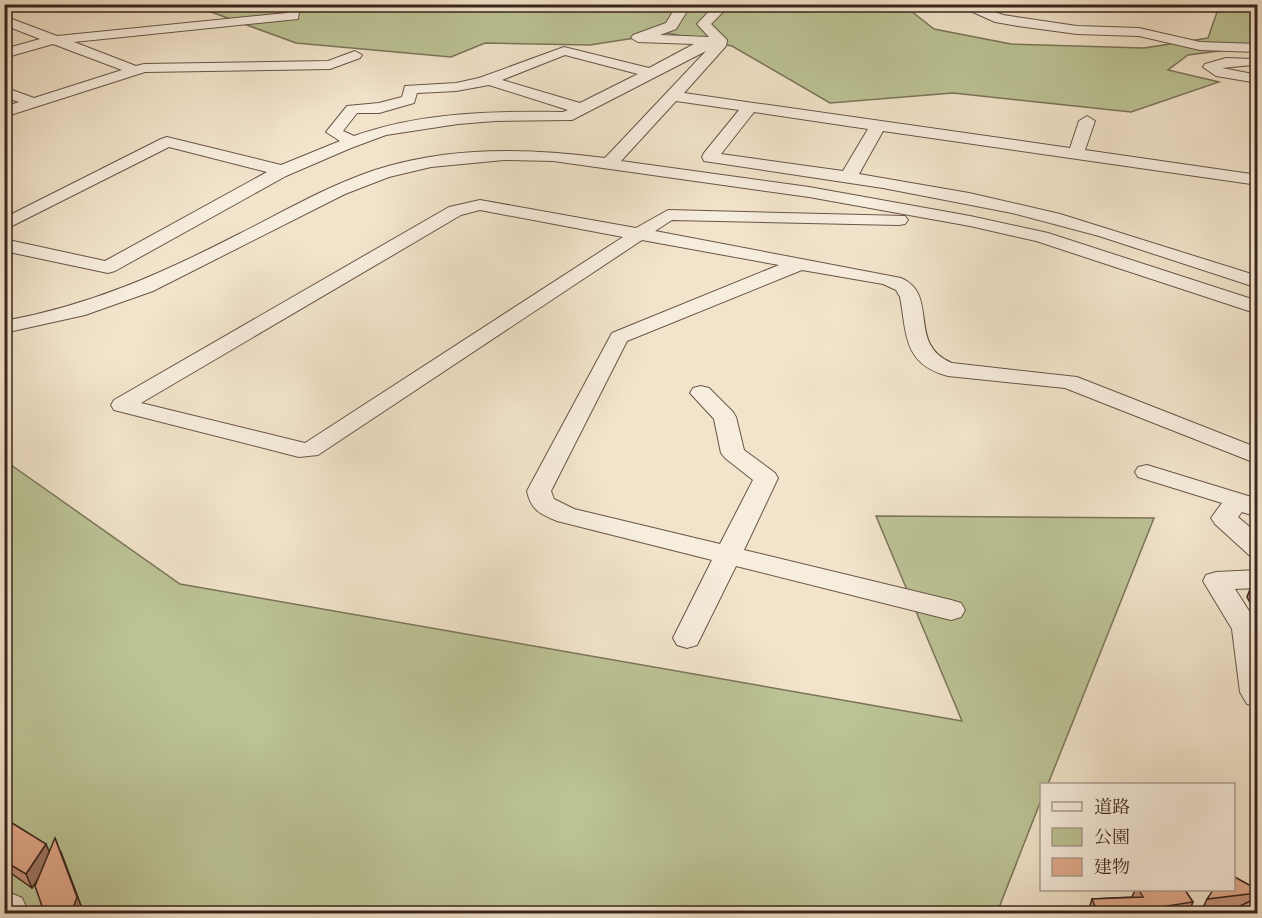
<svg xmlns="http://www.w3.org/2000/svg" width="1262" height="918" font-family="'IM FELL Great Primer','Noto Serif JP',serif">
<rect width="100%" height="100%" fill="#f2e4cb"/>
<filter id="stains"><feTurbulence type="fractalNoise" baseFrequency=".00333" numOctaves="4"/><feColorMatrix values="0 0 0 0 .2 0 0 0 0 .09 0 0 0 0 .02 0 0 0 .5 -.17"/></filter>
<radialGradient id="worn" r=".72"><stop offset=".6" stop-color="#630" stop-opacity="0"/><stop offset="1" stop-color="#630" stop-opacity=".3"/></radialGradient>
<g fill="#bcc496" stroke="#7b745a" stroke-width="1.5">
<path d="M 902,4 L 934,29 L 1011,44 L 1144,48 L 1208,38 L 1217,12 L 1242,5 L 1257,4 L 1258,46 L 1188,55 L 1168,70 L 1219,82 L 1131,112 L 953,93 L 830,103 L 732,46 L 667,33 L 590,45 L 485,43 L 451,57 L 296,43 L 192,5 Z"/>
<path d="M 4,460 L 180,584 L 962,721 L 876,516 L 1154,518 L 1048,784 L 1042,784 L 1041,800 L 997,913 L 5,913 Z"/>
</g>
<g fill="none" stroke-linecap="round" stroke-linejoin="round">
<defs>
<g id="minor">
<path d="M 288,4 L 300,4 L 298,19 L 74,42 L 136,66 L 144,64 L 328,61 L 355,51 L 362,55 L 360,58 L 330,69 L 145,72 L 4,117 L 4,107 L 19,102 L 4,97 L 4,87 L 34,98 L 122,70 L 53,44 L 4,58 L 4,49 L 40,39 L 4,25 L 4,16 L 57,36 L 287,13 Z"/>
<path d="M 670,4 L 683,4 L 686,13 L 676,29 L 660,35 L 709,37 L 697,24 L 716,4 L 731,4 L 711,24 L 727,40 L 726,46 L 684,93 L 1070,148 L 1079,121 L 1087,116 L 1095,121 L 1085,150 L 1258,175 L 1258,185 L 883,131 L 859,174 L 969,193 L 1060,214 L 1258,276 L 1258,288 L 1099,236 L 1012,213 L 883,188 L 704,161 L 702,157 L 704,153 L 739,110 L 676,101 L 621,161 L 809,187 L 970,216 L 1048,233 L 1258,301 L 1258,314 L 1036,241 L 970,226 L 809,197 L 553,161 L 504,160 L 431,167 L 389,177 L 345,194 L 153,291 L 85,315 L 4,333 L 4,321 C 89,306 163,273 239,234 C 283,212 327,186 375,170 C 450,146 528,148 605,158 L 706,51 L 572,120 L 495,121 L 458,124 L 386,135 L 351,148 L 286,176 L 115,271 L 108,273 L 4,251 L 4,239 L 105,261 L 267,172 L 169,147 L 4,230 L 4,218 L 161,139 L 167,137 L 281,165 L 340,141 L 326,132 L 347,106 L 379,103 L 402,97 L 405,86 L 456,83 L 479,78 L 564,47 L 649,68 L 694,44 L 638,42 L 631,38 L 633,35 L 666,23 L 672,13 ZM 565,55 L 638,74 L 580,103 L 502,80 ZM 489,85 L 568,110 L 563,112 C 493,111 421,112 354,136 L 343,131 L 357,113 L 379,113 L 414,103 L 417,93 L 456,91 ZM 754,112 L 868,129 L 843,171 L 721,154 Z"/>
<path d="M 955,4 L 974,4 L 1003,15 L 1077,26 L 1139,28 L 1200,42 L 1258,44 L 1258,52 L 1200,50 L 1139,36 L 1077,34 L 1018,26 L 995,22 Z"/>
<path d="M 1226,58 L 1252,59 L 1254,62 L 1252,65 L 1222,68 L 1258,75 L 1258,83 L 1216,76 L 1203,67 L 1205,64 Z"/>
<path d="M 480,200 L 636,228 L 668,210 L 905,216 L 908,220 L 905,224 L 899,225 L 672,220 L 655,231 L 901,278 C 940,295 906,344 952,363 L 1077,377 L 1258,448 L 1258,464 L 1065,388 L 948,376 C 903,364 907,334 900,297 L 896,290 L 883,284 L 802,270 L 627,341 L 551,491 L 554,499 L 574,509 L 720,544 L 753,480 L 725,458 L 721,453 L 714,419 L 690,393 L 693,388 L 701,386 L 709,388 L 733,412 L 736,417 L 744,450 L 775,473 L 778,478 L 744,550 L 951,600 L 961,603 L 965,610 L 961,617 L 951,620 L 736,566 L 697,645 L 687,648 L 677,645 L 673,638 L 712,560 L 557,521 C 540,514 531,510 527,491 L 612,333 L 779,265 L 642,240 L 318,455 L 299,457 L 114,410 L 111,405 L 114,400 L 449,207 ZM 480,210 L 623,237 L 305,443 L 141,403 L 461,215 Z"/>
<path d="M 1147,465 L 1258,499 L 1258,517 L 1242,512 L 1238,517 L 1258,534 L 1258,557 L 1249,555 L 1215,524 L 1211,518 L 1222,503 L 1138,477 L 1135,472 L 1138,467 Z"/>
<path d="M 1258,570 L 1258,588 L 1235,589 L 1258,625 L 1258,707 L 1247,704 L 1240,692 L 1232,629 L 1203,581 L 1206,575 L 1216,572 Z"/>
<path d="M 4,890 L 22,898 L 27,909 L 26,914 L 4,914 Z"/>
</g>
</defs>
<use href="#minor" stroke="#685548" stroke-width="2"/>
<use href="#minor" fill="#f7eddd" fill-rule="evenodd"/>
</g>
<g fill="#c39279" stroke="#3a251d" stroke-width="1.5">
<path d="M 1257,586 L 1257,615 L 1247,597 L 1251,587 Z"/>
<path d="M 1257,791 L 1257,829 L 1251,805 Z"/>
<path d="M 4,818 L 49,851 L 61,852 L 83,911 L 44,912 L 38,879 L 32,888 L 12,874 L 9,877 L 4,874 Z"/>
<path d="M 1257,867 L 1257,914 L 1229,911 L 1200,914 L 1207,899 L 1250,886 L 1253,876 Z"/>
<path d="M 1135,890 L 1185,890 L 1193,902 L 1188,914 L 1070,914 L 1089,909 L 1092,899 L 1132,897 Z"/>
</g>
<g fill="#9f7763" stroke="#3a251d" stroke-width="1.5">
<path d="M 55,838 L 83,911 L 82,914 L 71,914 Z"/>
<path d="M 46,844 L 52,858 L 32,888 L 26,874 Z"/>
<path d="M 5,860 L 12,874 L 9,877 L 4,867 Z"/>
</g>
<g fill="#e3aa8d" stroke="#3a251d" stroke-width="1.5">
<path d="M 1257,586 L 1257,597 L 1251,587 Z"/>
<path d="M 4,818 L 46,844 L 26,874 L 4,861 Z"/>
<path d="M 55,838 L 77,897 L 71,914 L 44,914 L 44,912 L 35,886 Z"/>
<path d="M 1257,871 L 1257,893 L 1207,899 L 1213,890 L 1233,890 L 1233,876 L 1253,887 Z"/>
<path d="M 1139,890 L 1185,890 L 1193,902 L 1115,914 L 1070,914 L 1091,909 L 1097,911 L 1092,899 L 1143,897 Z"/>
<path d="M 1257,898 L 1257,914 L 1223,914 Z"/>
</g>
<rect width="1262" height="918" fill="none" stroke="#f2e4cb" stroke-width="24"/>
<rect x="6" y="6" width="1250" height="906" fill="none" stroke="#3a251d" stroke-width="3"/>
<rect x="12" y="12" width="1238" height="894" fill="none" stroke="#3a251d" stroke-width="1.5"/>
<rect x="1040" y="783" width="195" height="108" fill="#f7eddd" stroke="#ab9d90" stroke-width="1.5"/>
<rect x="1052" y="802" width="30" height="9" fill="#f7eddd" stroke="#ab9d90" stroke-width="1.5"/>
<text x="1094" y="813" font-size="18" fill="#3a251d">道路</text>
<rect x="1052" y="828" width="30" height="18" fill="#bcc496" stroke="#ab9d90" stroke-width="1.5"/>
<text x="1094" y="843" font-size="18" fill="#3a251d">公園</text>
<rect x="1052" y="858" width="30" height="18" fill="#e3aa8d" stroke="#ab9d90" stroke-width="1.5"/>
<text x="1094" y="873" font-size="18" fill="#3a251d">建物</text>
<rect width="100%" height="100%" filter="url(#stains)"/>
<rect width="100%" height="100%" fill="url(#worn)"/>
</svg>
